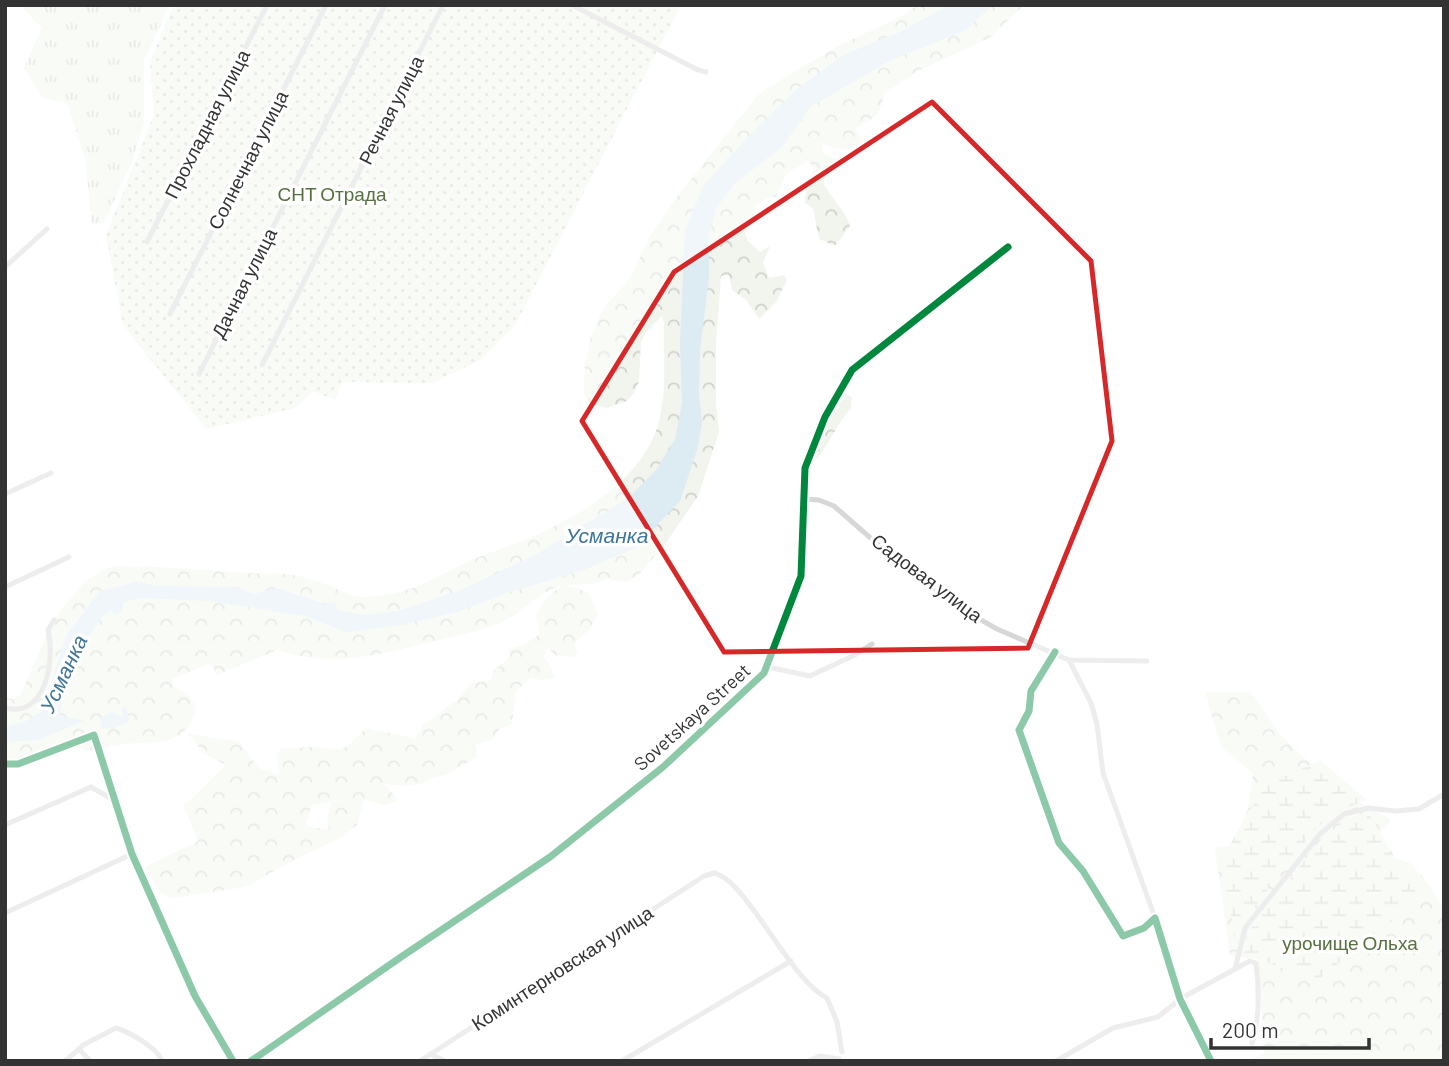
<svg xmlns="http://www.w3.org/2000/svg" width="1449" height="1066" font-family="Barlow,sans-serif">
<defs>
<pattern id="grass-tufts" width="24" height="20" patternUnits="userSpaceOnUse" patternTransform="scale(1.75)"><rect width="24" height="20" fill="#f1f5ed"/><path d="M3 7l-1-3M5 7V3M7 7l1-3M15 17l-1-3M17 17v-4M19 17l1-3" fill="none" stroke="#cfd2cc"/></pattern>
<pattern id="forest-crowns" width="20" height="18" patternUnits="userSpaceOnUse" patternTransform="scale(1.75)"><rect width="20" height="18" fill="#f1f5ed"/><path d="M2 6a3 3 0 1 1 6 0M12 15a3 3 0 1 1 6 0" fill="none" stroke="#cfd2cc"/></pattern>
<pattern id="wetland-marsh" width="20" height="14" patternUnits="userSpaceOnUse" patternTransform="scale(1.75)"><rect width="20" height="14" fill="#f1f5ed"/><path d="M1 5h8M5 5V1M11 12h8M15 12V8" fill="none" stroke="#cfd2cc"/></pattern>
<pattern id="garden-dots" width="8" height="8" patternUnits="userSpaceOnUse" patternTransform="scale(1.75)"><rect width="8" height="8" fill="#f1f5ed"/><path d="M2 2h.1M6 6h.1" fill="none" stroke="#cfd2cc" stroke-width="1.8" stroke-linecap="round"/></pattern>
</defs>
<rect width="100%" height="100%" fill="#fff"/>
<path fill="url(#grass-tufts)" d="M 20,5 L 170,5 L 144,61 L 144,122 L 132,161 L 104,223 L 92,224 L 85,158 L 67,103 L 43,98 L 24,68 L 42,28 Z"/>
<g fill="url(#forest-crowns)" fill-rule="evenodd">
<path d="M 918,5 L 1024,5 L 991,37 L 922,69 L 884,93 C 882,114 873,120 855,128 L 863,142 L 846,150 L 822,144 L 823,154 L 840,160 L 829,167 L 823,183 C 832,199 845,210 850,226 L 835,246 L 819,239 L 813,208 L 805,203 L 806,186 L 814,170 L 809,160 L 786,174 L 776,197 L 767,198 L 755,206 L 753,222 L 743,228 L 748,241 L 760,252 L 770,246 L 763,263 L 769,278 L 784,275 L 787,280 L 776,302 L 759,319 L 746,300 L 732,290 L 729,275 L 721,276 L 716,343 L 716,404 L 719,432 L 698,496 L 668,540 L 639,575 L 626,582 L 607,579 L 593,584 L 565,585 L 588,592 L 598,614 L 588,632 L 576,641 L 575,646 L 578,652 L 573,657 L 555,655 L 548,648 L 543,658 L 549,663 L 556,678 L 543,680 L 530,678 L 516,691 L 512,724 L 500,728 L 492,740 L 475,745 L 477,757 L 446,775 L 433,777 C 422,789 399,785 384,784 L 399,800 L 385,805 L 364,800 L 357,825 L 340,838 L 296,859 L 245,887 L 172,898 L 160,892 L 145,867 L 198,841 L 183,805 L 195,796 L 226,765 L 205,754 L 188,734 L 238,741 L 260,769 L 279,774 L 277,755 L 282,748 C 293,750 299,747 310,747 C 319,746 326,749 334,750 C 347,751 358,736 366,728 L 416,739 L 423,725 L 458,699 L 470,684 L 491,680 L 494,670 L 508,659 L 509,649 L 525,644 L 540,634 L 536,616 L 547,597 L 563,585 C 540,591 525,610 504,621 C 486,630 466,633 447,638 C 390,652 335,670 277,650 L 217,675 L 211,663 L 172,679 L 173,687 C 184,691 194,697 195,709 C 196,715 193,720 190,724 C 176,747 148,741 125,744 C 112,745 100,750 87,751 L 76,744 L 22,769 L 5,767 L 5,698 L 14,699 L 21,694 L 49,629 L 59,612 L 86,581 L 104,569 L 120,566 L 141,566 L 265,574 C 290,572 310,578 332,587 C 344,592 354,598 367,597 C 414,594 432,578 472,560 C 486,553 502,549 517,543 C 566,524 631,488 653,438 C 669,403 663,360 664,322 L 662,316 L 646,332 L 641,342 L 639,381 L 634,393 L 627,401 L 606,408 L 590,404 L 584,392 L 585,363 L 591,337 L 603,309 L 631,277 L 648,239 L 679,194 L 750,105 L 759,94 L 787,76 L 838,46 L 902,16 ZM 331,802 L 327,820 L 329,829 L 314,828 L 306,824 L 312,805 Z"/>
<path d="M 844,392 L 852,398 L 851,409 C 842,413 827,450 814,462 L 833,411 L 838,408 Z"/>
<path d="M 1205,692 L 1251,692 L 1278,732 L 1336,789 L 1391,820 L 1365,850 L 1411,863 L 1433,890 L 1444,911 L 1444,1061 L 1248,1061 L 1264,1053 L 1258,959 L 1230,956 L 1215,848 L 1233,845 L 1248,809 L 1253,773 L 1221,747 Z"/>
</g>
<g fill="url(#wetland-marsh)">
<path d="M 1320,760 L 1367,800 L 1338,811 L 1315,829 L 1241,924 L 1235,940 L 1222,858 L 1265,786 Z"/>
<path d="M 1369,814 L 1420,899 L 1316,981 L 1243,953 L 1248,932 L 1323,837 L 1347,820 Z"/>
</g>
<path fill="url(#garden-dots)" d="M 174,5 L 681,5 L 515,325 L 480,360 L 432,383 L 342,382 L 335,400 L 313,391 L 295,408 L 206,429 L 123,325 L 106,235 L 154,115 L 150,61 Z"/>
<g fill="#ddebf3">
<path d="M 950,5 L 993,5 L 966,30 L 891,60 L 810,107 L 782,147 L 735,183 L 716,208 L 709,236 L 709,278 L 700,350 L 699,394 L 702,422 L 698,447 L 680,501 L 635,548 L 586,569 L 504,594 L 457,612 L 406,624 L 346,632 L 305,616 L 210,601 L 142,598 L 124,602 L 121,611 L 115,615 L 111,610 C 86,625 69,687 59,715 L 85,721 L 37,740 L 5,742 L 5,727 L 24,722 L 42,711 L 67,634 L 100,591 L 136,582 L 156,586 L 234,587 L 254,594 L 277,588 L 325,604 L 335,601 L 338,610 L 365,615 L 398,611 L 461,590 L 535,555 L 627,499 L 656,470 L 675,439 L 682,403 L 680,344 L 685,230 L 704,185 L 751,134 L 797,89 L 845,54 L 898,33 Z"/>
<path d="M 126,706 L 129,721 L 112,729 L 102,728 L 100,718 L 112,712 L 123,717 L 122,708 Z"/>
</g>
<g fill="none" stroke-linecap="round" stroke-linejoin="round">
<g stroke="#d7d7d7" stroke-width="5">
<path d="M 572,5 L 698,70 L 706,72"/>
<path d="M 147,242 L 267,5"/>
<path d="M 5,267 L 47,229"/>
<path d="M 170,314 L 326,5"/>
<path d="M 262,365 L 443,5"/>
<path d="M 199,374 L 385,5"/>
<path d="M 5,494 L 51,473"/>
<path d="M 803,499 L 819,500 L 834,506 L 898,562 L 962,609 L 997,629 L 1069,660 L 1147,661"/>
<path d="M 5,587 L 69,557"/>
<path d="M 1055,652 L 1031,691 L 1029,711 L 1019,730 L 1059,843 L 1083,871 L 1123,936 L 1144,928 L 1155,918 L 1180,999 L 1211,1061"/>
<path d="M 1069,660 L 1091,703 L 1097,724 L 1103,773 L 1155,918"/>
<path d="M 768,667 L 810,676 L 855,655 L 872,644"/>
<path d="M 5,708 C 47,718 55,659 48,630 L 54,620"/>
<path d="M 5,764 L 18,764 L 94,735 L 132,854 L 195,996 L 233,1061"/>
<path d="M 5,825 L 91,787 L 117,802"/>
<path d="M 5,913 L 132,854"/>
<path d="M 1235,969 L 1250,961 L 1256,963 C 1259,991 1260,1016 1252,1043"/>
<path d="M 79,1049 L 83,1045 L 116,1028 C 129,1032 157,1047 162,1061"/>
<path d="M 430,1054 L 445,1061"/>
<path d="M 65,1061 L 79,1049 L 90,1061"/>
<path d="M 251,1061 L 401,957 L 550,857 L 663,767 L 764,673 L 801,576 L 805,468 L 825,417 L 852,370 L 1008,247"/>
<path d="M 420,1061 L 704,876 L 714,873 C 746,879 789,979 827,998 L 837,1022 L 842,1052"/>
<path d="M 622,1061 L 791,961"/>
<path d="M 808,1061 L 820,1056 L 839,1059"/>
<path d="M 1056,1061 L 1113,1028 L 1158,1017 L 1180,999 L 1235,969 L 1245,928 L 1320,834 L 1344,814 L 1369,808 L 1395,811 L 1419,809 L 1444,794"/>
</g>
<defs>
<g id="cycleway">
<path d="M 1055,652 L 1031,691 L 1029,711 L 1019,730 L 1059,843 L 1083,871 L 1123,936 L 1144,928 L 1155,918 L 1180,999 L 1211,1061"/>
<path d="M 5,764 L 18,764 L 94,735 L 132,854 L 195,996 L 233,1061"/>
<path d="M 251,1061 L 401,957 L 550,857 L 663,767 L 764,673 L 801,576 L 805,468 L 825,417 L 852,370 L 1008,247"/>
</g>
</defs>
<use href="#cycleway" stroke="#fff" stroke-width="11"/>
<use href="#cycleway" stroke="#00873e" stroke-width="7"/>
</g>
<path d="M0 0H1449V1066H0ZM 932,102 L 1091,261 L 1112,441 L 1028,648 L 724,652 L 582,421 L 674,272 Z" fill="#fff" fill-opacity=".55" fill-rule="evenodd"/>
<path fill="none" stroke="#d62828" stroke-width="5" stroke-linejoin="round" d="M 932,102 L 1091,261 L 1112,441 L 1028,648 L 724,652 L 582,421 L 674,272 Z"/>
<g text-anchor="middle" stroke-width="7" stroke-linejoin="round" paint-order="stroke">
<g font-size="19" fill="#333" stroke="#fff">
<text transform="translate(391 110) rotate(-63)" y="7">Речная улица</text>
<text transform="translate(207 124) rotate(-63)" y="7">Прохладная улица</text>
<text transform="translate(248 160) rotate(-63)" y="7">Солнечная улица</text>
<text transform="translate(244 283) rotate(-63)" y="7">Дачная улица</text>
<text transform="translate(927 578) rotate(37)" y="7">Садовая улица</text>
<text transform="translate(692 717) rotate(-42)" y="7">Sovetskaya Street</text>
<text transform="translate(562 968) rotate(-33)" y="7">Коминтерновская улица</text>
</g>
<g font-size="19" fill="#56703f" stroke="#fff">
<text x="332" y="201">СНТ Отрада</text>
<text x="1350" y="950">урочище Ольха</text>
</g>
<g font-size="21" font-style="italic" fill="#3f7597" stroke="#fff">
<text x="607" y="543">Усманка</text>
<text transform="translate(64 674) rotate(-65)" y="7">Усманка</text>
</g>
</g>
<rect width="1449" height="1066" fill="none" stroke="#333333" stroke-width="14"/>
<path d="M1211 1038v10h158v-10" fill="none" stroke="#333333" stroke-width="3.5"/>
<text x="1222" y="1038" font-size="21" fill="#333333" stroke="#ffffff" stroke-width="5" paint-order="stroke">200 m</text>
</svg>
